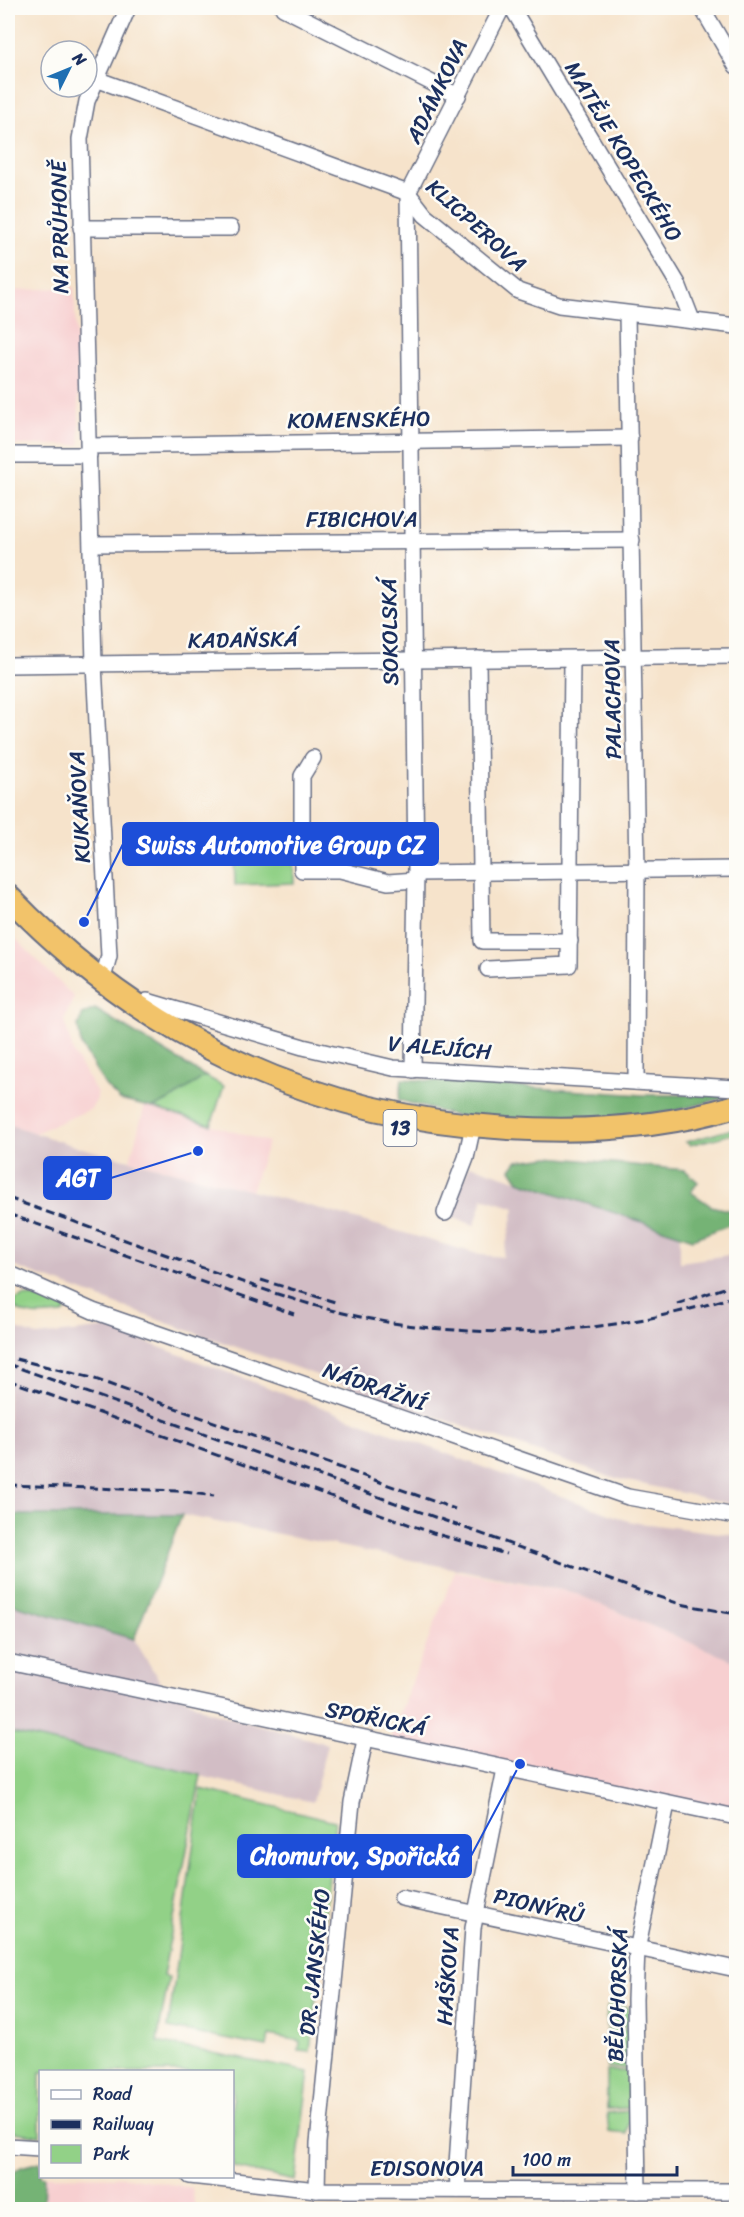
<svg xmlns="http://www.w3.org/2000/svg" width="744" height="2217" font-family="Sriracha,sans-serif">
<rect width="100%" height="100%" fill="#fdfcf7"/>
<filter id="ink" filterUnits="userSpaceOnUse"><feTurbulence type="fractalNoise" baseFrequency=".0167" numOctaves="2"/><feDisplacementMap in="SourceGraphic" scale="12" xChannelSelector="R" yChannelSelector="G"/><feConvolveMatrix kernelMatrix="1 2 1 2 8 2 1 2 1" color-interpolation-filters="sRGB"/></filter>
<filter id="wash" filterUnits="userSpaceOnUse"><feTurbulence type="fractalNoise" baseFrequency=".008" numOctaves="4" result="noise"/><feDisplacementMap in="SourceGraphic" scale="24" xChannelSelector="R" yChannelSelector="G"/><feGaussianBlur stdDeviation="1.35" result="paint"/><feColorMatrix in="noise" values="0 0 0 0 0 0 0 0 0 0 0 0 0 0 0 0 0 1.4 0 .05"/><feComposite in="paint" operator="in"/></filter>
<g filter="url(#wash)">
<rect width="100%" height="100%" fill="#f6e3cb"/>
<g fill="#f7cfd0">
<path d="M 74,287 L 80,445 L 8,445 L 8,291 Z"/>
<path d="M 8,931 L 74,997 L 64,1020 L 74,1055 L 97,1093 L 97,1099 L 91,1109 L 35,1133 L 8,1124 Z"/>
<path d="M 145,1105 L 268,1142 L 251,1191 L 130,1160 Z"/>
<path d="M 455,1571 L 572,1592 L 736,1662 L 736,1821 L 389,1753 L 391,1736 Z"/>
<path d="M 44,2176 L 128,2177 L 192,2188 L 195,2209 L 43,2209 Z"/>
</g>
<g fill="#d2bdc5">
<path d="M 8,1124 L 74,1146 L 310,1206 L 481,1255 L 503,1257 L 515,1208 L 483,1198 L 475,1225 L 448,1216 L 470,1165 L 680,1233 L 680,1262 L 736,1254 L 736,1505 L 610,1477 L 167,1323 L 8,1264 Z"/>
<path d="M 8,1326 L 37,1336 L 108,1328 L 631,1522 L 736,1535 L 736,1662 L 572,1592 L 182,1515 L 8,1515 Z"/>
<path d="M 8,1603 L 134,1639 L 162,1685 L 207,1711 L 327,1744 L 313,1802 L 8,1732 Z"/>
</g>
<g fill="#92d187" stroke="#568072" stroke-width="1.5">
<path d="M 293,852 L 294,883 L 235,885 L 234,854 Z"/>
<path d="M 205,1076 L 224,1086 L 211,1125 L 153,1108 L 173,1098 Z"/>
<path d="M 736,1128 L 736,1133 L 690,1145 L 686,1142 Z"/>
<path d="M 24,1296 L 65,1301 L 66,1311 L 63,1314 C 48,1315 28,1319 15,1308 L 15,1300 Z"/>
<path d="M 8,1732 L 201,1775 L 163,1976 L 169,1977 L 157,2042 L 309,2072 L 295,2181 L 233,2167 L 232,2072 L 40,2072 L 40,2136 L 8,2131 Z"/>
<path d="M 201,1789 L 335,1821 L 310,2052 L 299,2051 L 300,2041 L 269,2035 L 267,2047 L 168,2028 Z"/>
<path d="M 613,2002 L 613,2006 L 628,2007 L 629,2026 L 606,2026 L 607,2007 Z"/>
<path d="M 607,2029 L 629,2029 L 630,2068 L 607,2068 Z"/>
<path d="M 607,2071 L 630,2071 L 630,2108 L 607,2109 Z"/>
<path d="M 630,2111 L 627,2134 L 609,2132 L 607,2113 Z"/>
</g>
<g fill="#75b374" stroke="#487169" stroke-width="1.5">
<path d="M 95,1009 L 205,1076 L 173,1098 L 153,1108 L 120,1100 L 105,1085 L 81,1045 L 78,1025 L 83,1014 Z"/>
<path d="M 402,1079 L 643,1095 L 736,1095 L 674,1111 L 599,1121 L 456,1116 L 399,1100 Z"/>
<path d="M 550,1157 L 685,1170 L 698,1182 L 691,1192 L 711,1206 L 736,1212 L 736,1222 L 693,1239 L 519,1181 L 511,1169 L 517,1161 Z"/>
<path d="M 8,1515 L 182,1515 L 134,1639 L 8,1603 Z"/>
<path d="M 40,2162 L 40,2176 L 44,2177 L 43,2209 L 8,2209 L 8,2177 L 21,2167 Z"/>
</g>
</g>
<g filter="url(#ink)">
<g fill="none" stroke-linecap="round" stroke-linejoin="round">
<defs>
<g id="minor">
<path d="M 283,8 L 458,96"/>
<path d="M 512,8 L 678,284 L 692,320"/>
<path d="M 702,8 L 736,66"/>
<path d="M 96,79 L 408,193 L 425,215 L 518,291 L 559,305 L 736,326"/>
<path d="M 408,193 L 416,873 L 413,1070"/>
<path d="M 408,193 L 502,8"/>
<path d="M 81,228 L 231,228"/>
<path d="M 627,314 L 637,870 L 636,1082"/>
<path d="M 89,446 L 630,438"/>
<path d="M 8,455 L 89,455"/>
<path d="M 92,544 L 632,540"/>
<path d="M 478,659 L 482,941 L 570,941"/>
<path d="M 8,665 L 736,656"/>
<path d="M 313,758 L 302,776 L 302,870 L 340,870 L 388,882 L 416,880"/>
<path d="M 416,873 L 736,869"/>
<path d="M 488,969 L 569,965 L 572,660"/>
<path d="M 102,982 L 109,956 L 94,664 L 80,139 L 87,101 L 128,8"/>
<path d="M 147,1001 L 303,1047 L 393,1068 L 736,1088"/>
<path d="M 445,1213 L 466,1158 L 473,1126"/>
<path d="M 8,1273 L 93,1311 L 628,1497 L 736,1516"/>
<path d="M 8,1662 L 736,1817"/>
<path d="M 402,1898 L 736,1969"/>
<path d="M 8,2146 L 40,2148"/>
<path d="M 190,2176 L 317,2190 L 736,2191"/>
<path d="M 317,2190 L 318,2143 L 352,1802 L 365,1740"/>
<path d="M 458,2190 L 457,2164 L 473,1928 L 505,1769"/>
<path d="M 638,2191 L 635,1999 L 637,1950 L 667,1804"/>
</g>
<path id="highway" d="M 8,896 C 143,1037 312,1117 508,1128 C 585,1133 662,1128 736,1106"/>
</defs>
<use href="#minor" stroke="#686e84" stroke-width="18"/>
<use href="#highway" stroke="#686e84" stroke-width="26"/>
<use href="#minor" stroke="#fff" stroke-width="15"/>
<use href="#highway" stroke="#f2c36a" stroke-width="22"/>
<g stroke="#1b2f5e" stroke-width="3" stroke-dasharray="9 4.5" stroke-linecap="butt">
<path d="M 8,1198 C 70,1220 133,1243 195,1265 C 248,1284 301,1304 356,1316 C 481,1343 614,1335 736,1296"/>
<path d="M 8,1214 L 294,1314"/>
<path d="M 261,1280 L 335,1302"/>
<path d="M 677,1304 L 736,1284"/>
<path d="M 16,1359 L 92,1378 L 455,1509"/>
<path d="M 8,1364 L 638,1590 L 680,1604 L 736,1614"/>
<path d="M 8,1380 L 433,1533 L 506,1554"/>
<path d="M 8,1485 L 177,1491 L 214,1496"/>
</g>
</g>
</g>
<g text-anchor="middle" stroke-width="5" stroke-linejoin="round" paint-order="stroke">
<rect fill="#fdfcf7" stroke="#5f6c8c" stroke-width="1.5" x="383.5" y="1110" width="33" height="36" rx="4.5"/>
<g font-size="21" font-weight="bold" fill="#1b2f5e">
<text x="400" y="1135">13</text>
</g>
<g font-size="22" fill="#1b2f5e" stroke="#fdfcf7">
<text transform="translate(436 91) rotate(-64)" y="8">ADÁMKOVA</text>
<text transform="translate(624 151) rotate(59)" y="8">MATĚJE KOPECKÉHO</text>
<text transform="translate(477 225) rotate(42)" y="8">KLICPEROVA</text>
<text transform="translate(59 227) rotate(-91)" y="8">NA PRŮHONĚ</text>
<text transform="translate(359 419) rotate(-1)" y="8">KOMENSKÉHO</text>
<text x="362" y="527">FIBICHOVA</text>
<text transform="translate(389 632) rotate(-91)" y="8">SOKOLSKÁ</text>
<text transform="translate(243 639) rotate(-1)" y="8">KADAŇSKÁ</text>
<text transform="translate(612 699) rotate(-91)" y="8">PALACHOVA</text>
<text transform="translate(79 807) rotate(-93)" y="8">KUKAŇOVA</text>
<text transform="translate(440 1047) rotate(5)" y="8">V ALEJÍCH</text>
<text transform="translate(375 1386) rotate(19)" y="8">NÁDRAŽNÍ</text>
<text transform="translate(376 1718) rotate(11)" y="8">SPOŘICKÁ</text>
<text transform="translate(539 1905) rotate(13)" y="8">PIONÝRŮ</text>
<text transform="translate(314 1962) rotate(-84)" y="8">DR. JANSKÉHO</text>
<text transform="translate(447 1976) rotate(-86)" y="8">HAŠKOVA</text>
<text transform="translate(617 1995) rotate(-88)" y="8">BĚLOHORSKÁ</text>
<text x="427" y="2176">EDISONOVA</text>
</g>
</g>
<path fill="none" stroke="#1d4ed8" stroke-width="2" d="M84 922L123 844M198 1151L111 1178M520 1764L471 1856"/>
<g fill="#1d4ed8" stroke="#fdfcf7" stroke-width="2">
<circle cx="84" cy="922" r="6"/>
<circle cx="198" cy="1151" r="6"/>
<circle cx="520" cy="1764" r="6"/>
</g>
<g fill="#1d4ed8" stroke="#1d4ed8" stroke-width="2">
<rect x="123" y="823" width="315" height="42" rx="6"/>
<rect x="44" y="1157" width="67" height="42" rx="6"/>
<rect x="238" y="1835" width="233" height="42" rx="6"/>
</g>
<g font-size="24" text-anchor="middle" font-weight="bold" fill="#fff">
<text x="281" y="853">Swiss Automotive Group CZ</text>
<text x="78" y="1186">AGT</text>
<text x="355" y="1864">Chomutov, Spořická</text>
</g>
<rect width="744" height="2217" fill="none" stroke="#fdfcf7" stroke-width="30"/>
<rect x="39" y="2070" width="195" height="108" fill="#fdfcf7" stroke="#a3aaba" stroke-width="1.5"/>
<rect x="51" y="2090" width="30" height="9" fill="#ffffff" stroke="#a3aaba" stroke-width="1.5"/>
<text x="93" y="2100" font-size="18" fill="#1b2f5e">Road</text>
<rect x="51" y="2120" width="30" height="9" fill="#1b2f5e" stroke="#a3aaba" stroke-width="1.5"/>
<text x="93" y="2130" font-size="18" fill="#1b2f5e">Railway</text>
<rect x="51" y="2145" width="30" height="18" fill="#92d187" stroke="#a3aaba" stroke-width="1.5"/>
<text x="93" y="2160" font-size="18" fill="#1b2f5e">Park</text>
<g transform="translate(69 69) rotate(47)"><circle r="28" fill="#fdfcf7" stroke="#a3aaba" stroke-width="1.5"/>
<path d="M0-4.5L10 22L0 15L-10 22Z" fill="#1f6fb2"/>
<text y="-9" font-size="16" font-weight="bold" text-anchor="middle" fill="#1b2f5e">N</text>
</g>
<path d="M513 2166v9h164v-9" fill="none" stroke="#1b2f5e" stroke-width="3"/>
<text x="522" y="2166" font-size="18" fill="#1b2f5e" stroke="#fdfcf7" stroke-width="4.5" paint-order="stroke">100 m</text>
</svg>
